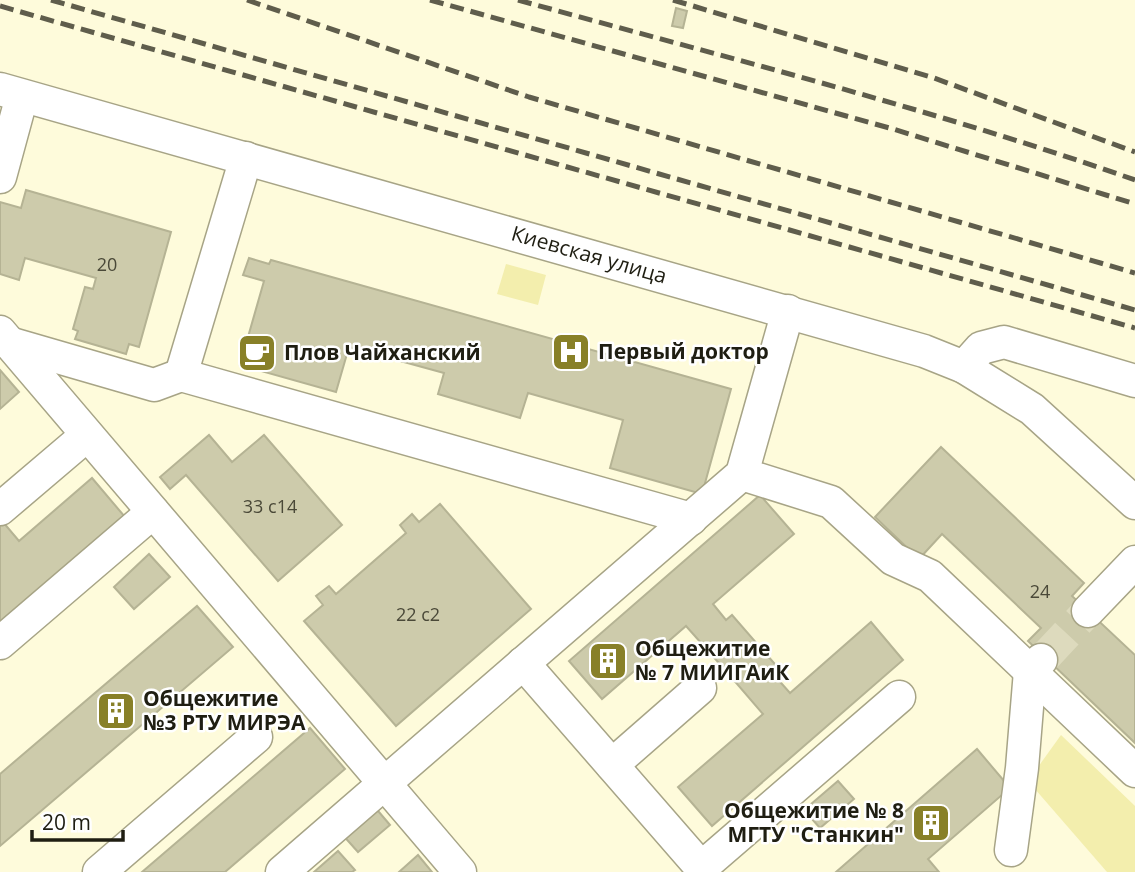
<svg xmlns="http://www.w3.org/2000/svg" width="1135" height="872" font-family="'Open Sans',sans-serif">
<rect width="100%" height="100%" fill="#fefbdb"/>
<g fill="#f3eead">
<path d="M 506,264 L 546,275 L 538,305 L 497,294 Z"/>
<path d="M 1061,735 L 1135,806 L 1135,872 L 1107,872 L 1028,781 Z"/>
</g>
<g fill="#cdcbab" stroke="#b5b394" stroke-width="2">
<path d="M 676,8 L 687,11 L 683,28 L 672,26 Z"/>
<path d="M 26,190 L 171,232 L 139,347 L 129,344 L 126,354 L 75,339 L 78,331 L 73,329 L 85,287 L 93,289 L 96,278 L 25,258 L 19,280 L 0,274 L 0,202 L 21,208 Z"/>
<path d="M 249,258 L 269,264 L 271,260 L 731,389 L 702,494 L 610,468 L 623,420 L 528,393 L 520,418 L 438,394 L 444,373 L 349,347 L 336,392 L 240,365 L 264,281 L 243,275 Z"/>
<path d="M 0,370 L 19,392 L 0,409 Z"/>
<path d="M 209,435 L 232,462 L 264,435 L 342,525 L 278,581 L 186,475 L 170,489 L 160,477 Z"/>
<path d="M 941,447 L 1084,583 L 1072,596 L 1135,655 L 1135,743 L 1028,641 L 1041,628 L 942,534 L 919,559 L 875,517 Z"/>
<path d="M 92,478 L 125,517 L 0,624 L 0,525 L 3,522 L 19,541 Z"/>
<path d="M 760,495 L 794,534 L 713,604 L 726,620 L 732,615 L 780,670 L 774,675 L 790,693 L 871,622 L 903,660 L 712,826 L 678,787 L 763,714 L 726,671 L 686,626 L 602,699 L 569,661 Z"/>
<path d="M 440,504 L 531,609 L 396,726 L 304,621 L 323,605 L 316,596 L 329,586 L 336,594 L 406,533 L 400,525 L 412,514 L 419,522 Z"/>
<path d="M 149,554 L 170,577 L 134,609 L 114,587 Z"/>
<path d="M 197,606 L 233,647 L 0,846 L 0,774 Z"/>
<path d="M 310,728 L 345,769 L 225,872 L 142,872 Z"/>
<path d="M 977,749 L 1010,788 L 928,859 L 939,872 L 836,872 Z"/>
<path d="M 838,781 L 854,799 L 820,828 L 804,810 Z"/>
<path d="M 373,805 L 390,825 L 358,852 L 341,833 Z"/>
<path d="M 338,851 L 355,870 L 352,872 L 314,872 Z"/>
<path d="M 418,855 L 432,872 L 399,872 Z"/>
</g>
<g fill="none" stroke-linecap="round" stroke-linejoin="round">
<path stroke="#dddabd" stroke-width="32" stroke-dasharray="32 16" stroke-linecap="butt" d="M 1045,657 L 1088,611"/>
<defs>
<g id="minor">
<path d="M 0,89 L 924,351 L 964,367 L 1032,409 L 1135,503"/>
<path d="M 0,177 L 22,96"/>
<path d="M 0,332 L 460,872"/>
<path d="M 9,343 L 154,385 L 181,375 L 691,519"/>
<path d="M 964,367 L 981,348 L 1004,342 L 1135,381"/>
<path d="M 181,375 L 246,158"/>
<path d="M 742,474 L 831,502 L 893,559 L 930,576 L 1135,771"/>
<path d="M 0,509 L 87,435"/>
<path d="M 1088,611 L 1135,562"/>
<path d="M 0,643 L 153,512"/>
<path d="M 523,663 L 705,872"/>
<path d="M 612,765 L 700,688"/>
<path d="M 1011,850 L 1022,768 L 1030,671 L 1041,660"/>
<path d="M 701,868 L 899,697"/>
<path d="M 99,872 L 256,737"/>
<path d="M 282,872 L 742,474 L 788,311"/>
</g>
</defs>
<use href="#minor" stroke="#a7a486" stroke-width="35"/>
<use href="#minor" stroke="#fff" stroke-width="32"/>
<g stroke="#5f5d4c" stroke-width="5" stroke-dasharray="14 7" stroke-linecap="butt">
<path d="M 51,0 L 1135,310"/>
<path d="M 247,0 L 529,97 L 1135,273"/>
<path d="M 430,0 L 893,129 L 1135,204"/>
<path d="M 518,0 C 724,57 933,109 1135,180"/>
<path d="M 673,0 L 934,78 L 1135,152"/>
<path d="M 0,6 L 1135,328"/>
</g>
</g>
<defs>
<symbol id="hospital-square" viewBox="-11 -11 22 22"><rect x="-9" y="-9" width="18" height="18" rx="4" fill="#888028" stroke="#fff"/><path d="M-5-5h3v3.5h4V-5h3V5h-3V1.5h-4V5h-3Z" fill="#fff"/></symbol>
<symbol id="cafe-square" viewBox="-11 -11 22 22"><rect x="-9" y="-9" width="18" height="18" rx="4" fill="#888028" stroke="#fff"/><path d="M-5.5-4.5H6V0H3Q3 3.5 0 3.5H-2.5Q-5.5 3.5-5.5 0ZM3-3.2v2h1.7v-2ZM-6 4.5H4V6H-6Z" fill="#fff"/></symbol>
<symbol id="building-square" viewBox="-11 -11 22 22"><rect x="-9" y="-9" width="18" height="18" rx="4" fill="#888028" stroke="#fff"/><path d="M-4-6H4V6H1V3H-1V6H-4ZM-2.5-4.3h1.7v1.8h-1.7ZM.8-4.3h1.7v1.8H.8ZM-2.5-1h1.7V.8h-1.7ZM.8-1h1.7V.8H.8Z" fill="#fff"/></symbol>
</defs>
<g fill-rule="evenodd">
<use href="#hospital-square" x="549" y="330" width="44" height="44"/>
<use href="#cafe-square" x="235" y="331" width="44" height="44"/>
<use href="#building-square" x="586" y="639" width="44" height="44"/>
<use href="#building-square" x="94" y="689" width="44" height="44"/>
<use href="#building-square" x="909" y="801" width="44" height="44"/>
</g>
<g text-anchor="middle" stroke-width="5" stroke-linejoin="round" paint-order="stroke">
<g font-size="18" fill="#4a4938">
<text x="107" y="271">20</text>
<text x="270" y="513">33 с14</text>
<text x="1040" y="598">24</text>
<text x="418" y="621">22 с2</text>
</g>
<g font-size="21" fill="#1f1e12" stroke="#fff">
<text transform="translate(589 255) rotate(16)" y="7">Киевская улица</text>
</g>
<g font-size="21" font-weight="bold" fill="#1f1e12" stroke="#fff" text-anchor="start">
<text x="598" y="359">Первый доктор</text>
<text x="284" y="360">Плов Чайханский</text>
<text x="635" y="656">Общежитие<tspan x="635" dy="24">№ 7 МИИГАиК</tspan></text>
<text x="143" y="706">Общежитие<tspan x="143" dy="24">№3 РТУ МИРЭА</tspan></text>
<text x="904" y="818" text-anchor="end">Общежитие № 8<tspan x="904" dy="24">МГТУ "Станкин"</tspan></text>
</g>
</g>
<path d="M32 830v10h91v-10" fill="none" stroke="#1f1e12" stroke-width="3.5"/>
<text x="42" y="830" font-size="21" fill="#1f1e12" stroke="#ffffff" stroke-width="5" paint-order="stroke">20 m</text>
</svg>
